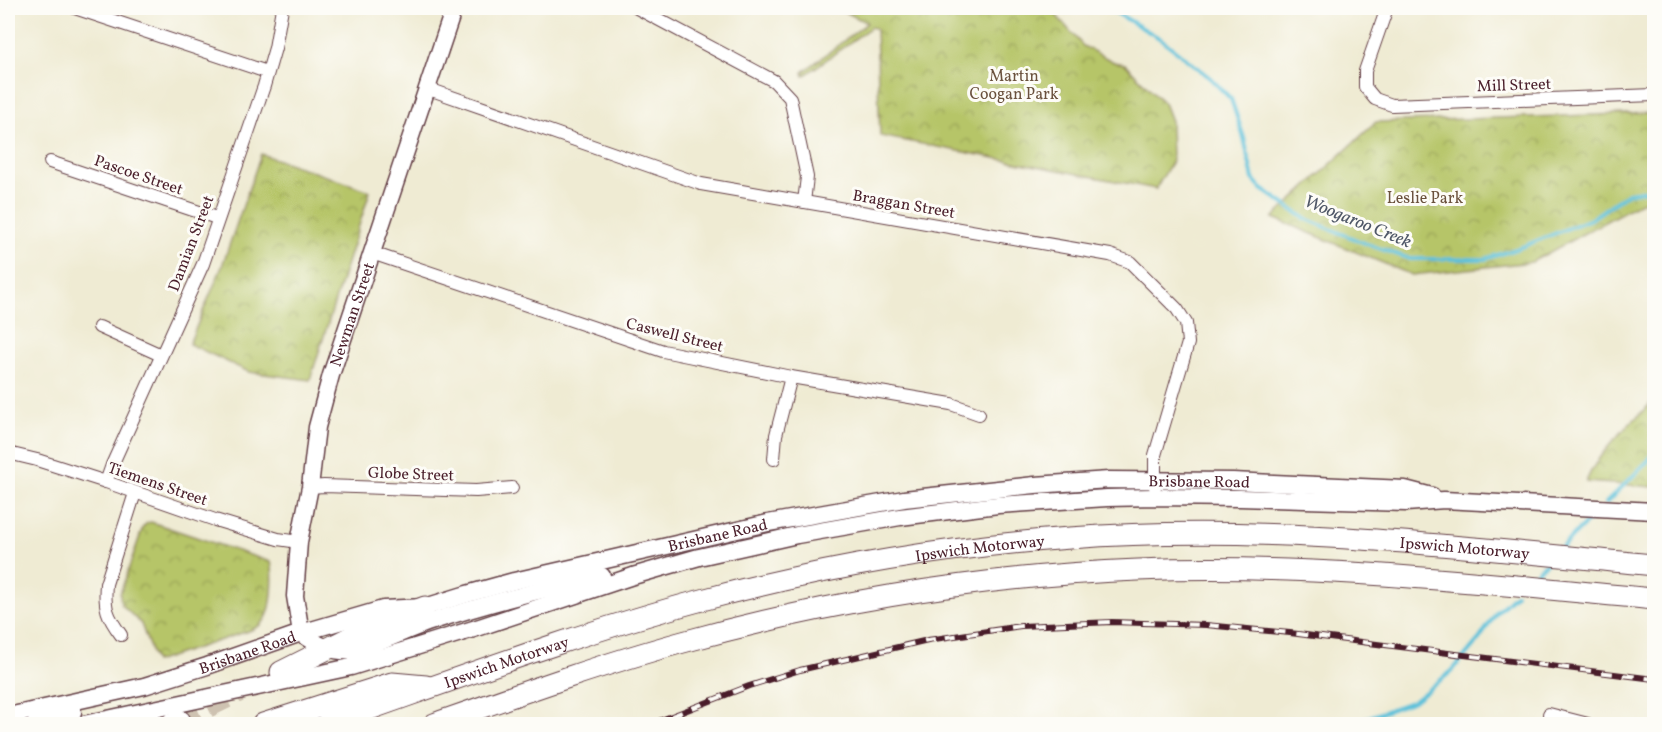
<svg xmlns="http://www.w3.org/2000/svg" width="1662" height="732" font-family="Vollkorn,serif">
<defs>
<pattern id="park-crowns" width="20" height="18" patternUnits="userSpaceOnUse" patternTransform="scale(1.5)"><rect width="20" height="18" fill="#b6c567"/><path d="M2 6a3 3 0 1 1 6 0M12 15a3 3 0 1 1 6 0" fill="none" stroke="#969f55"/></pattern>
</defs>
<rect width="100%" height="100%" fill="#fdfcf7"/>
<filter id="ink" filterUnits="userSpaceOnUse"><feTurbulence type="fractalNoise" baseFrequency=".0167" numOctaves="2"/><feDisplacementMap in="SourceGraphic" scale="12" xChannelSelector="R" yChannelSelector="G"/><feConvolveMatrix kernelMatrix="1 2 1 2 8 2 1 2 1" color-interpolation-filters="sRGB"/></filter>
<filter id="wash" filterUnits="userSpaceOnUse"><feTurbulence type="fractalNoise" baseFrequency=".008" numOctaves="4" result="noise"/><feDisplacementMap in="SourceGraphic" scale="24" xChannelSelector="R" yChannelSelector="G"/><feGaussianBlur stdDeviation="1.35" result="paint"/><feColorMatrix in="noise" values="0 0 0 0 0 0 0 0 0 0 0 0 0 0 0 0 0 1.4 0 .05"/><feComposite in="paint" operator="in"/></filter>
<g filter="url(#wash)">
<rect width="100%" height="100%" fill="#efebd3"/>
<g fill="url(#park-crowns)" stroke="#807249" stroke-width="1.5">
<path d="M 838,8 L 1053,8 L 1057,16 L 1083,46 L 1114,62 L 1125,64 L 1164,103 L 1171,121 L 1172,161 L 1156,189 L 880,136 L 876,29 L 871,27 L 804,76 L 803,72 L 867,23 Z"/>
<path d="M 1654,113 L 1654,200 L 1641,202 L 1532,262 L 1412,275 L 1273,218 L 1376,122 Z"/>
<path d="M 261,154 L 370,191 L 310,380 L 249,372 L 189,344 L 221,269 Z"/>
<path d="M 1654,400 L 1654,487 L 1586,482 C 1599,449 1630,425 1654,400 Z"/>
<path d="M 151,522 L 271,562 C 274,575 273,606 266,618 C 262,625 257,627 251,630 L 155,662 L 141,624 L 121,604 L 120,594 L 143,527 L 147,523 Z"/>
</g>
<g fill="none" stroke-linecap="round" stroke-linejoin="round">
<g stroke="#5cc1da" stroke-width="4">
<path d="M 1101,8 L 1115,12 L 1161,39 L 1209,77 L 1231,99 L 1244,138 L 1253,179 L 1262,189 L 1306,219 L 1367,244 L 1410,259 L 1485,259 L 1519,248 L 1591,219 L 1628,193 L 1654,189"/>
<path d="M 1606,503 L 1648,461 L 1654,452"/>
<path d="M 1561,548 L 1596,513"/>
<path d="M 1529,580 L 1547,562"/>
<path d="M 1350,724 L 1414,701 L 1452,671 L 1480,638 L 1497,612 L 1516,594"/>
</g>
</g>
</g>
<g filter="url(#ink)">
<g fill="none" stroke-linecap="round" stroke-linejoin="round">
<path stroke="#cec2b1" stroke-width="21" stroke-dasharray="21 10" stroke-linecap="butt" d="M 180,721 L 239,692"/>
<defs>
<g id="street">
<path d="M 75,8 L 267,72"/>
<path d="M 637,8 L 774,81 L 790,98 L 807,177 L 804,202"/>
<path d="M 1387,8 L 1365,71 L 1365,87 L 1375,99 L 1392,105 L 1654,95"/>
<path d="M 426,88 L 701,184 L 1110,255 L 1130,262 L 1177,309 L 1186,323 L 1188,343 L 1155,455 L 1155,487"/>
<path d="M 50,162 L 217,218"/>
<path d="M 372,253 L 663,351 L 791,377 L 951,404 L 979,414"/>
<path d="M 99,327 L 161,355"/>
<path d="M 8,453 L 37,460 L 106,482 L 215,520 L 278,539 L 299,542"/>
<path d="M 774,459 L 776,435 L 791,377"/>
<path d="M 106,482 L 112,465 L 203,264 L 264,86 L 275,48 L 282,8"/>
<path d="M 310,487 L 324,486 L 476,491 L 512,488"/>
<path d="M 121,635 C 107,616 104,608 106,584 L 135,493"/>
<path d="M 1549,714 L 1588,724"/>
</g>
<g id="secondary">
<path id="s1" d="M 301,633 L 295,596 L 299,542 L 310,487 L 317,427 L 331,375 L 454,8"/>
<path d="M 301,633 C 317,645 333,653 353,651 C 378,644 402,632 427,623 C 484,604 543,589 602,576"/>
<path id="s2" d="M 8,716 L 144,686 L 207,666 L 301,633 L 383,609 L 425,607 L 467,594 L 514,581 L 768,523 L 904,499 L 1035,485 L 1109,480 L 1233,481 L 1405,489 L 1432,496"/>
<path d="M 35,724 L 73,712"/>
<path d="M 84,724 L 351,667 L 480,627 L 633,576 L 699,557 L 797,535 L 900,517 L 998,505 L 1107,498 L 1155,497 L 1240,498 L 1406,503 L 1444,500 L 1654,511"/>
</g>
<g id="highway">
<path d="M 281,672 L 359,633 L 425,607"/>
<path d="M 171,724 L 180,721"/>
<path d="M 263,724 L 392,683 L 426,686"/>
<path id="s3" d="M 327,724 C 451,681 575,634 702,600 C 822,568 946,547 1070,538 C 1266,523 1460,547 1654,565"/>
<path d="M 434,724 C 516,695 599,665 683,642 C 831,601 984,576 1138,570 C 1311,563 1483,583 1654,599"/>
</g>
</defs>
<use href="#street" stroke="#633e44" stroke-width="14"/>
<use href="#secondary" stroke="#633e44" stroke-width="19"/>
<use href="#highway" stroke="#633e44" stroke-width="23"/>
<use href="#street" stroke="#fff" stroke-width="12"/>
<use href="#secondary" stroke="#fff" stroke-width="16"/>
<use href="#highway" stroke="#fff" stroke-width="21"/>
<defs>
<path id="rail" d="M 651,724 L 749,686 L 800,670 L 928,640 L 1021,626 L 1112,622 L 1206,625 L 1290,633 L 1654,679"/>
</defs>
<use href="#rail" stroke="#4a1f2b" stroke-width="6"/>
<use href="#rail" stroke="#fdfcf7" stroke-width="4" stroke-dasharray="11" stroke-linecap="butt"/>
</g>
</g>
<g text-anchor="middle" stroke-width="6" stroke-linejoin="round" paint-order="stroke">
<g font-size="16" fill="#6a513d" stroke="#fdfcf7">
<text x="1014" y="81">Martin<tspan x="1014" dy="18">Coogan Park</tspan></text>
<text x="1425" y="203">Leslie Park</text>
</g>
<g font-size="16" fill="#4a1f2b" stroke="#fdfcf7">
<text transform="translate(1514 84) rotate(-2)" y="6">Mill Street</text>
<text transform="translate(139 174) rotate(19)" y="6">Pascoe Street</text>
<text transform="translate(904 203) rotate(10)" y="6">Braggan Street</text>
<text transform="translate(190 243) rotate(-69)" y="6">Damian Street</text>
<text dy="6" stroke="none"><textPath href="#s1" startOffset="326">Newman Street</textPath></text>
<text transform="translate(675 334) rotate(14)" y="6">Caswell Street</text>
<text transform="translate(411 473) rotate(2)" y="6">Globe Street</text>
<text dy="6" stroke="none"><textPath href="#s2" startOffset="1220">Brisbane Road</textPath></text>
<text transform="translate(158 483) rotate(19)" y="6">Tiemens Street</text>
<text dy="6" stroke="none"><textPath href="#s2" startOffset="734">Brisbane Road</textPath></text>
<text dy="6" stroke="none"><textPath href="#s3" startOffset="1164">Ipswich Motorway</textPath></text>
<text dy="6" stroke="none"><textPath href="#s3" startOffset="678">Ipswich Motorway</textPath></text>
<text dy="6" stroke="none"><textPath href="#s2" startOffset="248">Brisbane Road</textPath></text>
<text dy="6" stroke="none"><textPath href="#s3" startOffset="190">Ipswich Motorway</textPath></text>
</g>
<g font-size="18" font-style="italic" fill="#505868" stroke="#fdfcf7">
<text transform="translate(1358 221) rotate(22)" y="6">Woogaroo Creek</text>
</g>
</g>
<rect width="1662" height="732" fill="none" stroke="#fdfcf7" stroke-width="30"/>
</svg>
